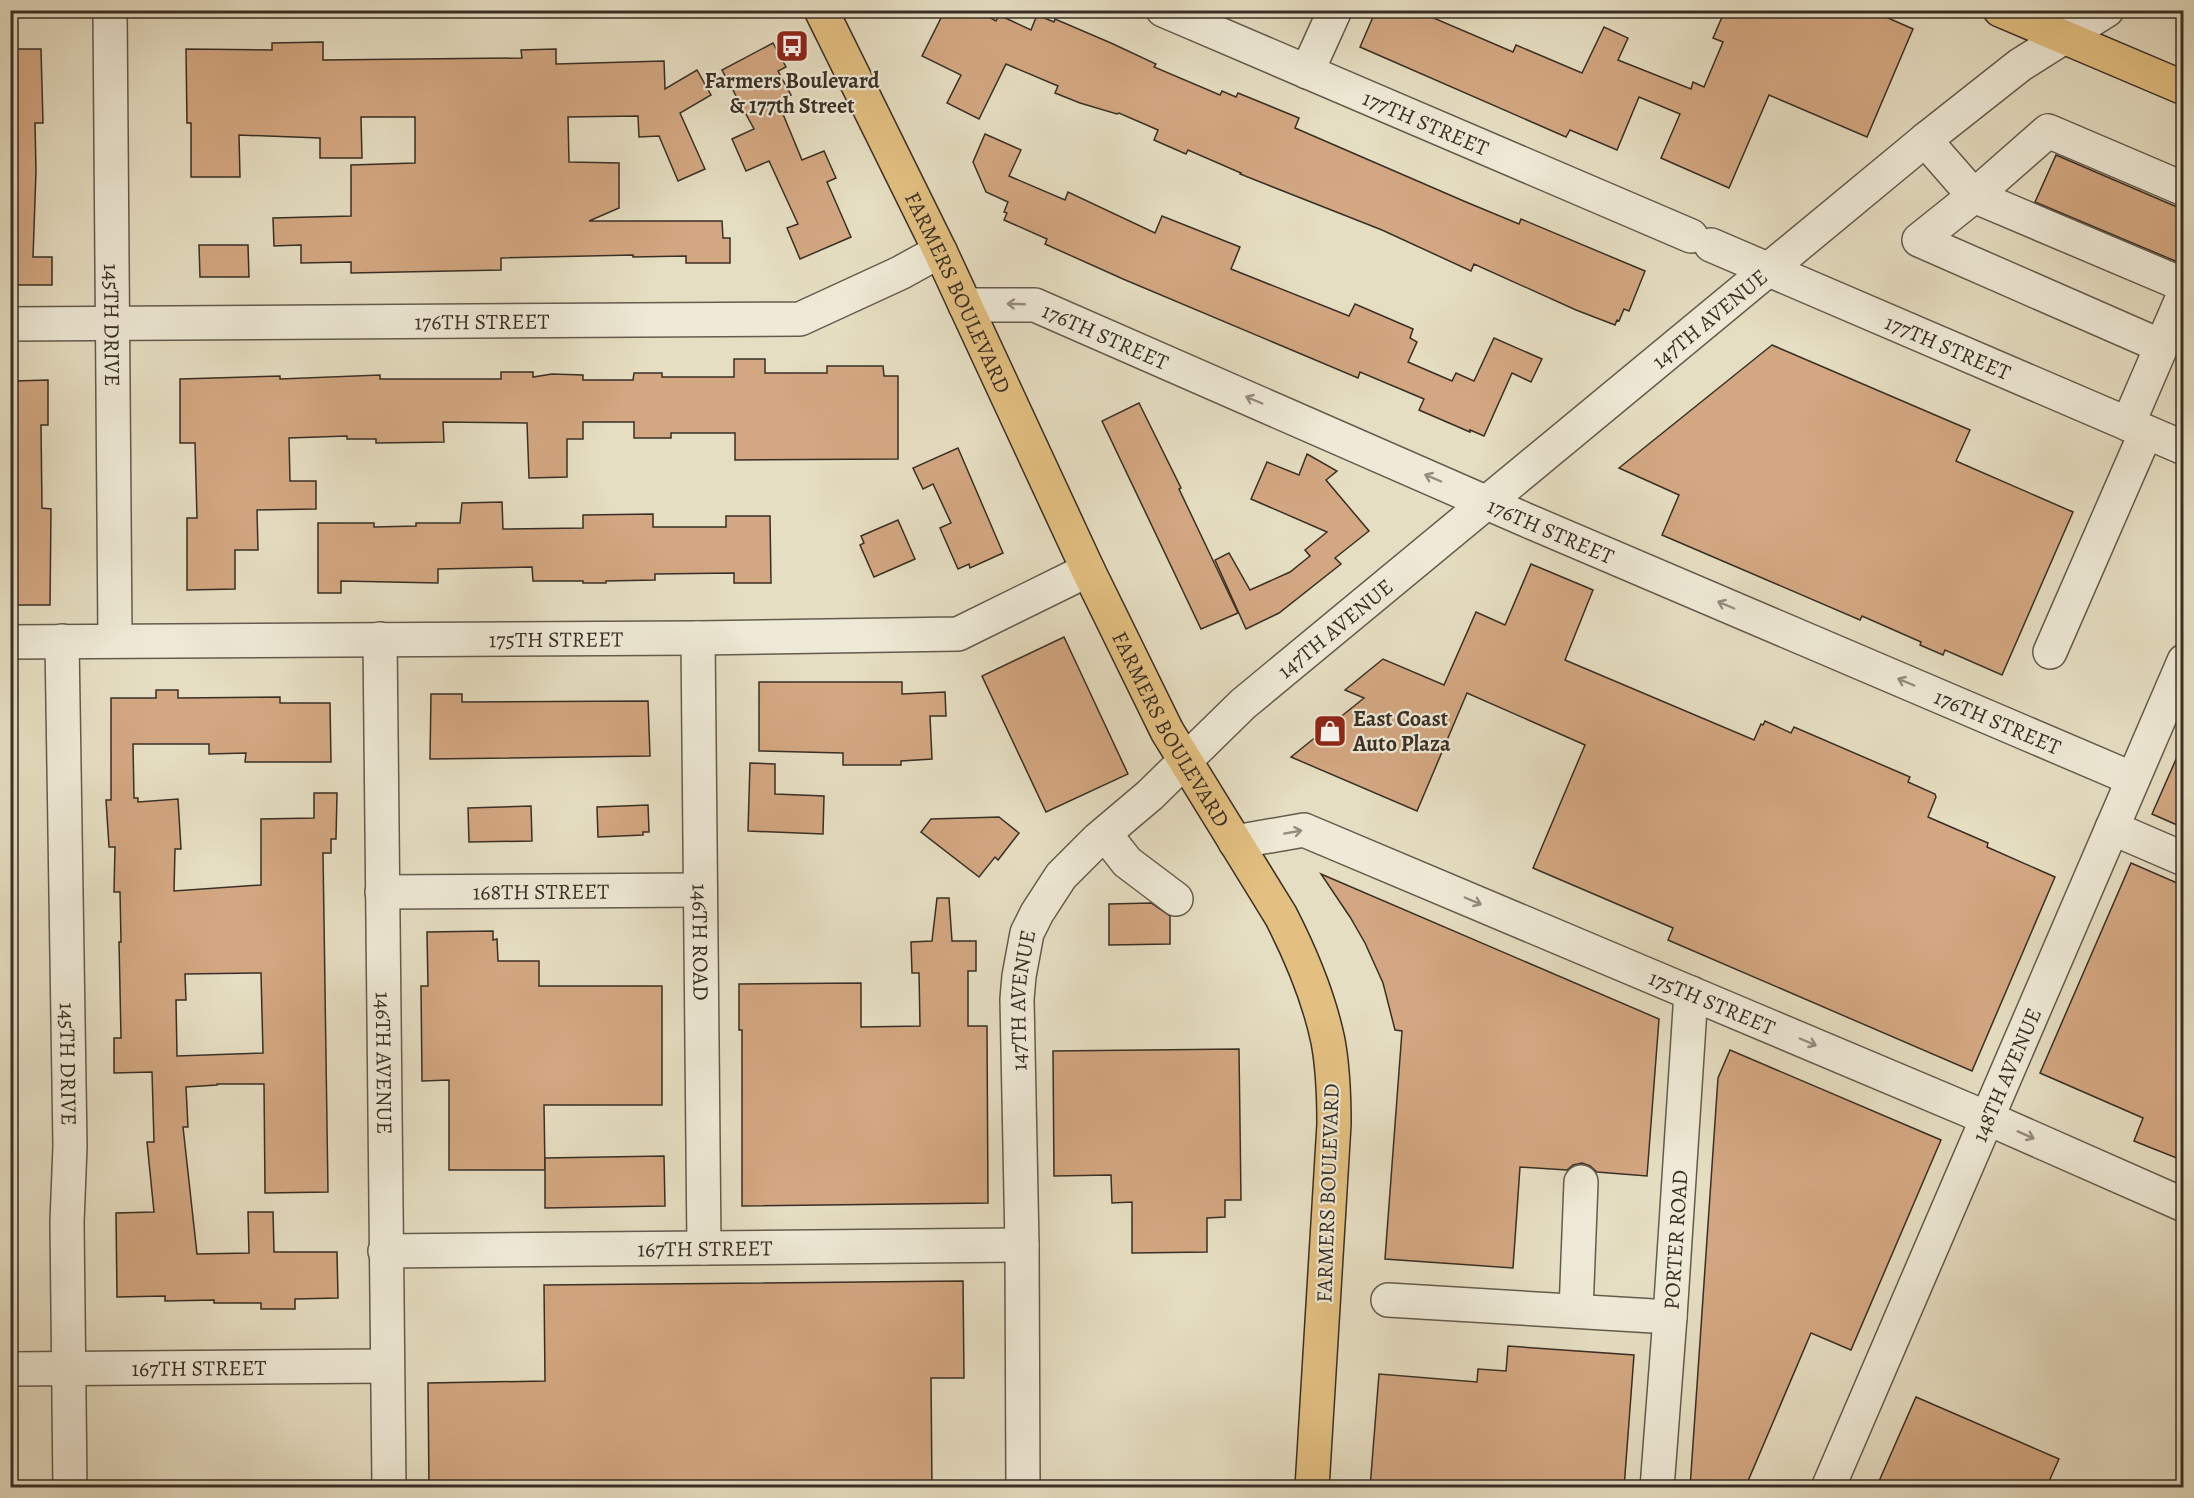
<svg xmlns="http://www.w3.org/2000/svg" width="2194" height="1498" font-family="Alegreya,serif">
<rect width="100%" height="100%" fill="#e6dec2"/>
<filter id="stains"><feTurbulence type="fractalNoise" baseFrequency=".00333" numOctaves="4"/><feColorMatrix values="0 0 0 0 .2 0 0 0 0 .09 0 0 0 0 .02 0 0 0 .5 -.17"/></filter>
<radialGradient id="worn" r=".72"><stop offset=".6" stop-color="#630" stop-opacity="0"/><stop offset="1" stop-color="#630" stop-opacity=".3"/></radialGradient>
<g fill="#d3a781" stroke="#392f26" stroke-width="1.5" fill-rule="evenodd">
<path d="M 945,10 L 976,10 L 996,21 L 999,15 L 1031,30 L 1037,15 L 1054,22 L 1055,19 L 1111,43 L 1156,64 L 1154,67 L 1220,95 L 1222,91 L 1236,97 L 1238,93 L 1299,118 L 1295,128 L 1466,202 L 1519,224 L 1521,219 L 1645,271 L 1629,311 L 1624,309 L 1619,321 L 1617,320 L 1615,325 L 1576,310 L 1474,264 L 1471,271 L 1382,230 L 1240,174 L 1241,173 L 1188,150 L 1186,154 L 1154,140 L 1158,130 L 1119,113 L 1117,114 L 1080,103 L 1055,93 L 1058,86 L 1006,64 L 979,119 L 947,103 L 961,75 L 922,56 Z"/>
<path d="M 1376,10 L 1415,10 L 1513,52 L 1516,45 L 1582,73 L 1604,27 L 1628,38 L 1618,60 L 1691,89 L 1693,82 L 1704,87 L 1723,42 L 1713,38 L 1725,10 L 1870,10 L 1913,29 L 1867,137 L 1769,95 L 1729,188 L 1661,158 L 1680,114 L 1639,97 L 1617,150 L 1570,130 L 1566,137 L 1360,47 Z"/>
<path d="M 323,42 L 323,60 L 522,58 L 521,50 L 556,49 L 556,64 L 664,61 L 665,89 L 697,70 L 711,95 L 680,113 L 705,169 L 678,181 L 659,136 L 639,137 L 638,116 L 568,117 L 569,162 L 619,163 L 619,208 L 589,221 L 722,221 L 723,238 L 730,238 L 730,263 L 686,263 L 686,256 L 633,257 L 633,255 L 501,258 L 501,270 L 351,273 L 351,262 L 301,263 L 301,245 L 274,246 L 273,218 L 351,216 L 351,165 L 415,163 L 415,117 L 361,117 L 362,158 L 320,158 L 320,138 L 239,135 L 240,177 L 191,177 L 191,123 L 187,123 L 186,49 L 272,50 L 272,43 Z"/>
<path d="M 773,43 L 786,67 L 778,71 L 791,95 L 778,102 L 802,160 L 824,151 L 836,178 L 827,182 L 851,237 L 800,259 L 787,228 L 798,224 L 769,161 L 746,171 L 732,139 L 754,129 L 722,70 Z"/>
<path d="M 10,49 L 41,49 L 43,123 L 35,123 L 36,171 L 33,257 L 52,257 L 52,285 L 10,285 Z"/>
<path d="M 985,134 L 1021,150 L 1009,176 L 1065,200 L 1068,192 L 1155,233 L 1162,216 L 1240,247 L 1231,269 L 1349,316 L 1355,304 L 1413,329 L 1410,338 L 1417,342 L 1408,362 L 1452,381 L 1456,373 L 1474,381 L 1494,338 L 1542,359 L 1531,382 L 1512,373 L 1484,436 L 1470,430 L 1470,432 L 1419,410 L 1424,399 L 1360,372 L 1358,378 L 1123,279 L 1045,244 L 1047,239 L 1004,220 L 1007,213 L 1004,212 L 1008,202 L 986,192 L 973,162 Z"/>
<path d="M 2056,155 L 2184,210 L 2184,255 L 2180,263 L 2035,202 Z"/>
<path d="M 199,245 L 248,245 L 249,277 L 200,277 Z"/>
<path d="M 1772,345 L 1970,430 L 1956,461 L 2073,512 L 2002,675 L 1945,650 L 1943,655 L 1920,645 L 1921,642 L 1862,616 L 1860,620 L 1662,535 L 1679,495 L 1619,468 Z"/>
<path d="M 734,359 L 765,359 L 765,373 L 827,373 L 827,366 L 883,366 L 884,376 L 898,376 L 898,459 L 735,460 L 735,433 L 671,433 L 671,438 L 634,438 L 634,422 L 583,422 L 583,439 L 567,439 L 567,477 L 529,478 L 527,423 L 443,422 L 444,442 L 376,443 L 376,439 L 347,439 L 347,436 L 289,438 L 290,481 L 316,481 L 316,509 L 257,510 L 258,550 L 235,550 L 235,589 L 187,590 L 187,518 L 197,518 L 195,443 L 180,443 L 180,379 L 280,376 L 280,379 L 380,375 L 380,379 L 501,379 L 501,372 L 533,372 L 533,377 L 552,374 L 583,375 L 583,380 L 633,380 L 634,373 L 662,373 L 662,377 L 734,377 Z"/>
<path d="M 48,380 L 48,425 L 41,425 L 42,508 L 51,509 L 50,605 L 10,605 L 10,403 L 14,403 L 14,381 Z"/>
<path d="M 1139,403 L 1181,488 L 1179,489 L 1238,613 L 1201,629 L 1102,421 Z"/>
<path d="M 958,448 L 1003,553 L 970,568 L 969,564 L 958,569 L 940,528 L 951,523 L 933,484 L 923,489 L 913,468 Z"/>
<path d="M 1307,454 L 1337,471 L 1326,480 L 1369,531 L 1335,558 L 1341,564 L 1279,613 L 1246,629 L 1215,560 L 1229,553 L 1250,590 L 1290,572 L 1310,556 L 1305,550 L 1327,532 L 1251,499 L 1267,462 L 1299,475 Z"/>
<path d="M 502,502 L 503,529 L 583,528 L 583,515 L 653,514 L 653,527 L 726,527 L 726,516 L 770,516 L 771,583 L 734,583 L 734,573 L 655,574 L 655,580 L 606,581 L 606,583 L 583,583 L 583,581 L 533,581 L 532,567 L 438,569 L 438,583 L 341,581 L 341,593 L 318,593 L 318,523 L 374,523 L 374,527 L 416,526 L 416,523 L 460,523 L 462,503 Z"/>
<path d="M 898,520 L 915,559 L 874,577 L 860,545 L 864,543 L 861,536 Z"/>
<path d="M 1531,564 L 1593,590 L 1565,660 L 1754,740 L 1761,724 L 1763,725 L 1765,721 L 1791,733 L 1794,727 L 1910,777 L 1908,782 L 1935,794 L 1936,797 L 1928,817 L 1988,843 L 1987,847 L 2055,877 L 1972,1071 L 1668,940 L 1673,928 L 1533,868 L 1585,745 L 1467,693 L 1417,811 L 1291,757 L 1364,698 L 1345,690 L 1383,659 L 1444,685 L 1476,612 L 1505,625 Z"/>
<path d="M 1064,637 L 1128,774 L 1046,812 L 982,676 Z"/>
<path d="M 759,682 L 902,682 L 902,694 L 945,692 L 946,716 L 930,716 L 932,759 L 901,761 L 901,765 L 843,765 L 843,753 L 759,751 Z"/>
<path d="M 156,690 L 178,690 L 178,698 L 280,697 L 280,703 L 330,703 L 331,762 L 245,762 L 246,753 L 209,754 L 209,744 L 133,744 L 134,798 L 138,798 L 138,802 L 178,799 L 181,849 L 175,849 L 174,891 L 261,885 L 261,819 L 314,818 L 314,793 L 337,793 L 336,839 L 331,839 L 331,853 L 323,853 L 328,1192 L 265,1193 L 264,1084 L 217,1084 L 217,1085 L 186,1087 L 188,1127 L 183,1127 L 197,1254 L 249,1253 L 248,1212 L 273,1212 L 274,1252 L 337,1252 L 338,1298 L 295,1299 L 295,1309 L 261,1309 L 261,1303 L 214,1303 L 214,1300 L 165,1301 L 165,1296 L 117,1297 L 116,1213 L 154,1212 L 147,1142 L 154,1142 L 152,1072 L 114,1073 L 114,1038 L 121,1038 L 119,942 L 121,942 L 120,892 L 114,892 L 115,847 L 109,847 L 106,800 L 111,800 L 111,698 L 156,698 ZM 261,973 L 263,1053 L 177,1056 L 176,1000 L 186,1000 L 185,974 Z"/>
<path d="M 431,694 L 462,694 L 462,702 L 648,701 L 650,756 L 430,759 Z"/>
<path d="M 2184,741 L 2184,828 L 2152,814 Z"/>
<path d="M 750,763 L 775,764 L 775,794 L 824,796 L 823,834 L 748,831 Z"/>
<path d="M 648,805 L 649,832 L 643,832 L 643,835 L 598,837 L 597,807 Z"/>
<path d="M 531,806 L 532,841 L 469,842 L 468,808 Z"/>
<path d="M 999,817 L 1019,833 L 998,860 L 995,857 L 979,877 L 921,832 L 931,819 Z"/>
<path d="M 2131,863 L 2184,886 L 2184,1161 L 2134,1141 L 2143,1118 L 2040,1073 Z"/>
<path d="M 1321,874 L 1659,1019 L 1647,1176 L 1597,1172 L 1590,1166 L 1582,1163 L 1573,1165 L 1567,1170 L 1520,1167 L 1513,1268 L 1385,1259 L 1402,1031 L 1395,1030 L 1383,983 L 1365,943 L 1350,917 Z"/>
<path d="M 937,898 L 949,898 L 952,941 L 976,941 L 976,971 L 968,971 L 968,1026 L 987,1026 L 988,1203 L 742,1206 L 742,1030 L 739,1030 L 739,984 L 861,983 L 861,1027 L 920,1026 L 919,973 L 912,973 L 911,942 L 932,941 Z"/>
<path d="M 1151,903 L 1170,916 L 1170,944 L 1109,945 L 1109,904 Z"/>
<path d="M 493,931 L 493,940 L 497,939 L 498,961 L 539,961 L 539,986 L 662,986 L 662,1105 L 544,1105 L 545,1170 L 449,1170 L 449,1080 L 422,1081 L 421,986 L 428,986 L 427,932 Z"/>
<path d="M 1239,1049 L 1241,1200 L 1225,1200 L 1225,1217 L 1207,1218 L 1207,1252 L 1132,1253 L 1132,1202 L 1112,1203 L 1111,1175 L 1054,1176 L 1053,1051 Z"/>
<path d="M 1730,1050 L 1941,1140 L 1851,1350 L 1811,1333 L 1745,1488 L 1690,1488 L 1718,1078 Z"/>
<path d="M 664,1156 L 665,1206 L 545,1208 L 545,1158 Z"/>
<path d="M 963,1281 L 964,1378 L 931,1378 L 932,1488 L 429,1488 L 428,1383 L 545,1381 L 544,1285 Z"/>
<path d="M 1508,1346 L 1634,1355 L 1624,1488 L 1370,1488 L 1379,1374 L 1477,1382 L 1478,1369 L 1506,1371 Z"/>
<path d="M 1916,1397 L 2059,1459 L 2046,1488 L 1876,1488 Z"/>
</g>
<g fill="none" stroke-linecap="round" stroke-linejoin="round">
<defs>
<g id="minor">
<path id="s1" d="M 110,10 L 115,640"/>
<path id="s2" d="M 1163,10 L 1691,236"/>
<path d="M 1307,72 L 1335,10"/>
<path d="M 1925,140 L 1974,196 L 1919,240 L 2161,346"/>
<path d="M 2184,189 L 2048,131 L 1974,196 L 2184,285"/>
<path id="s3" d="M 1711,245 L 2184,448"/>
<path id="s4" d="M 965,305 L 1035,305 L 1526,520 L 2133,779"/>
<path id="s5" d="M 10,324 L 800,319 L 900,273 L 940,251"/>
<path d="M 2128,424 L 2184,294"/>
<path id="s6" d="M 698,638 L 704,1248"/>
<path id="s7" d="M 380,639 L 389,1488"/>
<path id="s8" d="M 62,641 L 70,1146 L 67,1222 L 70,1488"/>
<path id="s9" d="M 10,642 L 698,638 L 958,634 L 1088,570"/>
<path d="M 2050,652 L 2146,432"/>
<path d="M 2112,828 L 2184,859"/>
<path d="M 1105,834 L 1127,862 L 1176,899"/>
<path id="s10" d="M 1235,842 L 1304,830 L 1987,1118 L 2184,1205"/>
<path id="s11" d="M 382,892 L 700,890"/>
<path id="s12" d="M 385,1251 L 1022,1245"/>
<path d="M 1388,1300 L 1670,1317"/>
<path d="M 1576,1311 L 1581,1182"/>
<path id="s13" d="M 10,1369 L 387,1366"/>
<path id="s14" d="M 1023,1488 L 1022,1245 L 1017,999 L 1019,976 L 1027,933 L 1037,913 L 1061,876 L 1098,839 L 1150,795 L 1243,704 L 1925,140 L 2020,65 L 2107,10"/>
<path id="s15" d="M 1657,1488 L 1670,1317 L 1691,993"/>
<path id="s16" d="M 1828,1488 L 2184,661"/>
</g>
<g id="major">
<path id="s17" d="M 821,10 L 941,253 L 1088,570 L 1167,731 L 1281,916 C 1301,955 1319,998 1328,1041 C 1333,1068 1334,1096 1334,1124 L 1312,1488"/>
<path d="M 2000,10 L 2184,88"/>
</g>
</defs>
<use href="#minor" stroke="#645b4d" stroke-width="36"/>
<use href="#major" stroke="#392f26" stroke-width="36"/>
<use href="#minor" stroke="#efead7" stroke-width="33"/>
<use href="#major" stroke="#e3bf81" stroke-width="33"/>
</g>
<defs><path id="oneway-shaft" d="M-6 0H5M1.5-3L5.5 0L1.5 3" fill="none" stroke-width="1.6" stroke-linecap="round" stroke-linejoin="round" transform="scale(1.5)"/></defs>
<g stroke="#948c7e">
<use href="#oneway-shaft" transform="translate(1016 304) rotate(-178)"/>
<use href="#oneway-shaft" transform="translate(1254 400) rotate(-157)"/>
<use href="#oneway-shaft" transform="translate(1433 478) rotate(-157)"/>
<use href="#oneway-shaft" transform="translate(1726 605) rotate(-157)"/>
<use href="#oneway-shaft" transform="translate(1906 682) rotate(-157)"/>
<use href="#oneway-shaft" transform="translate(1293 832) rotate(-10)"/>
<use href="#oneway-shaft" transform="translate(1473 901) rotate(23)"/>
<use href="#oneway-shaft" transform="translate(1808 1042) rotate(23)"/>
<use href="#oneway-shaft" transform="translate(2026 1135) rotate(24)"/>
</g>
<defs>
<symbol id="bus-square" viewBox="-11 -11 22 22"><rect x="-9" y="-9" width="18" height="18" rx="4" fill="#8f2418" stroke="#efead7"/><path d="M-5-6H5V4H4V6H2V4H-2V6H-4V4H-5ZM-3.5-4V0h7V-4ZM-3.5 1.2v1.5H-2V1.2ZM2 1.2v1.5H3.5V1.2Z" fill="#fff"/></symbol>
<symbol id="shop-square" viewBox="-11 -11 22 22"><rect x="-9" y="-9" width="18" height="18" rx="4" fill="#8f2418" stroke="#efead7"/><path d="M-5-2.5h2.3a2.7 3.5 0 0 1 5.4 0H5L5.5 6h-11ZM-1.5-2.5h3a1.5 2.3 0 0 0-3 0Z" fill="#fff"/></symbol>
</defs>
<g fill-rule="evenodd">
<use href="#bus-square" x="773" y="27" width="38" height="38"/>
<use href="#shop-square" x="1311" y="712" width="38" height="38"/>
</g>
<g text-anchor="middle" stroke-width="4.5" stroke-linejoin="round" paint-order="stroke">
<g font-size="22" font-weight="bold" fill="#392f26" stroke="#efead7">
<text x="792" y="88">Farmers Boulevard<tspan x="792" dy="25">&amp; 177th Street</tspan></text>
<text x="1353" y="726" text-anchor="start">East Coast<tspan x="1353" dy="25">Auto Plaza</tspan></text>
</g>
<g font-size="22" fill="#392f26" stroke="#efead7">
<text dy="8" stroke="none"><textPath href="#s2" startOffset="286">177TH STREET</textPath></text>
<text dy="8" stroke="none"><textPath href="#s17" startOffset="314">FARMERS BOULEVARD</textPath></text>
<text dy="8" stroke="none"><textPath href="#s14" startOffset="1478">147TH AVENUE</textPath></text>
<text dy="8" stroke="none"><textPath href="#s5" startOffset="472">176TH STREET</textPath></text>
<text dy="8" stroke="none"><textPath href="#s1" startOffset="315">145TH DRIVE</textPath></text>
<text dy="8" stroke="none"><textPath href="#s4" startOffset="147">176TH STREET</textPath></text>
<text dy="8" stroke="none"><textPath href="#s3" startOffset="258">177TH STREET</textPath></text>
<text dy="8" stroke="none"><textPath href="#s4" startOffset="633">176TH STREET</textPath></text>
<text dy="8" stroke="none"><textPath href="#s14" startOffset="992">147TH AVENUE</textPath></text>
<text dy="8" stroke="none"><textPath href="#s9" startOffset="546">175TH STREET</textPath></text>
<text dy="8" stroke="none"><textPath href="#s4" startOffset="1119">176TH STREET</textPath></text>
<text dy="8" stroke="none"><textPath href="#s17" startOffset="800">FARMERS BOULEVARD</textPath></text>
<text dy="8" stroke="none"><textPath href="#s11" startOffset="159">168TH STREET</textPath></text>
<text dy="8" stroke="none"><textPath href="#s6" startOffset="304">146TH ROAD</textPath></text>
<text dy="8" stroke="none"><textPath href="#s14" startOffset="488">147TH AVENUE</textPath></text>
<text dy="8" stroke="none"><textPath href="#s10" startOffset="513">175TH STREET</textPath></text>
<text dy="8" stroke="none"><textPath href="#s7" startOffset="424">146TH AVENUE</textPath></text>
<text dy="8" stroke="none"><textPath href="#s8" startOffset="423">145TH DRIVE</textPath></text>
<text dy="8" stroke="none"><textPath href="#s16" startOffset="450">148TH AVENUE</textPath></text>
<text transform="translate(1327 1193) rotate(-88)" y="8">FARMERS BOULEVARD</text>
<text dy="8" stroke="none"><textPath href="#s15" startOffset="249">PORTER ROAD</textPath></text>
<text dy="8" stroke="none"><textPath href="#s12" startOffset="320">167TH STREET</textPath></text>
<text dy="8" stroke="none"><textPath href="#s13" startOffset="189">167TH STREET</textPath></text>
</g>
</g>
<rect width="2194" height="1498" fill="none" stroke="#e6dec2" stroke-width="36"/>
<rect x="12" y="12" width="2170" height="1474" fill="none" stroke="#392f26" stroke-width="3"/>
<rect x="18" y="18" width="2158" height="1462" fill="none" stroke="#392f26" stroke-width="1.5"/>
<rect width="100%" height="100%" filter="url(#stains)"/>
<rect width="100%" height="100%" fill="url(#worn)"/>
</svg>
